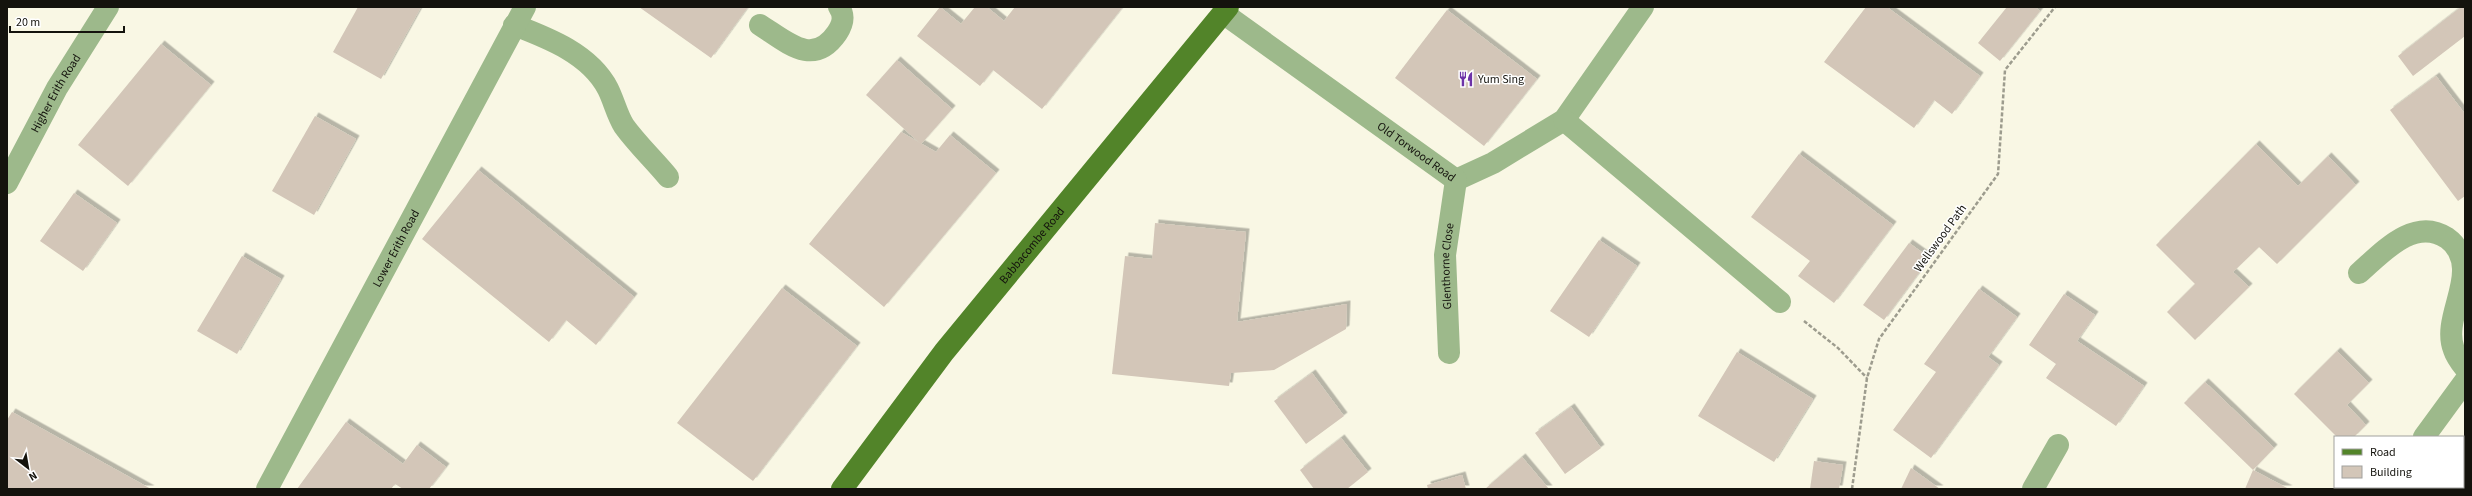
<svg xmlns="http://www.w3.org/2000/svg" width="2472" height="496" font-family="'Source Sans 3',sans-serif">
<defs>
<filter id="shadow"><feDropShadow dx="3.5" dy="-3.5" stdDeviation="0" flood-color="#0004"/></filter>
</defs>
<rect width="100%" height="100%" fill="#f9f7e4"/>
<g fill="#d3c6b8" filter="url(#shadow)">
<path d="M 358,7 L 421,7 L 381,79 L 333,52 Z"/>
<path d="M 639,7 L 748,7 L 711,58 Z"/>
<path d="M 940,7 L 961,24 L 975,7 L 987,7 L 1004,21 L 1015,7 L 1122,8 L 1042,109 L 993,70 L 980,86 L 917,36 Z"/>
<path d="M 1866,7 L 1887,7 L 1980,76 L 1952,114 L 1934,100 L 1914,128 L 1824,62 Z"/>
<path d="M 2007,7 L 2035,7 L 2040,11 L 2000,61 L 1978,43 Z"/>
<path d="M 2461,7 L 2465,7 L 2465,36 L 2413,76 L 2398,56 Z"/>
<path d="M 1447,10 L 1537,79 L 1484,146 L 1395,78 Z"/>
<path d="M 161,44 L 211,85 L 128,186 L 78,145 Z"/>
<path d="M 897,60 L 952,109 L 921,144 L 866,95 Z"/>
<path d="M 2436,76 L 2465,114 L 2465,196 L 2458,201 L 2390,110 Z"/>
<path d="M 315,116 L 356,139 L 314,215 L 272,191 Z"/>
<path d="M 901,132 L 936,152 L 950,135 L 996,173 L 884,307 L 809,244 Z"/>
<path d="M 2256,144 L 2298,186 L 2328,156 L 2356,185 L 2277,264 L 2259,247 L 2233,272 L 2249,287 L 2195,340 L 2167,312 L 2195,284 L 2156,245 Z"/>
<path d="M 1799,154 L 1893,225 L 1834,303 L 1798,276 L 1810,261 L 1751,217 Z"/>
<path d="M 478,170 L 634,297 L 596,345 L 566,320 L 549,342 L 422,239 Z"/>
<path d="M 74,193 L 117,223 L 83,271 L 40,241 Z"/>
<path d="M 1155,223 L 1246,232 L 1237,322 L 1347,304 L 1346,329 L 1274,370 L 1231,373 L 1229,386 L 1112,374 L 1125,256 L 1152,259 Z"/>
<path d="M 1599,240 L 1637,266 L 1589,337 L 1550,311 Z"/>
<path d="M 1909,243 L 1930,258 L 1884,320 L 1863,305 Z"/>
<path d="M 242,256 L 281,279 L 237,354 L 197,331 Z"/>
<path d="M 782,288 L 857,346 L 753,481 L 677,423 Z"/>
<path d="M 1979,289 L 2017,317 L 1988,357 L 1999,365 L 1931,458 L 1893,430 L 1936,372 L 1924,364 Z"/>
<path d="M 2064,294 L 2095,315 L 2077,341 L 2144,386 L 2116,426 L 2046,378 L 2056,364 L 2029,345 Z"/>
<path d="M 2337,351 L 2369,383 L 2347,405 L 2366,425 L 2354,437 L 2337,437 L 2294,394 Z"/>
<path d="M 1737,352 L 1813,399 L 1774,462 L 1698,416 Z"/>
<path d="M 1312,373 L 1344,416 L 1306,444 L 1274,401 Z"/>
<path d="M 2205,382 L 2274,448 L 2253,470 L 2184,403 Z"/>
<path d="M 1571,407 L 1601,448 L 1565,474 L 1535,433 Z"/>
<path d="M 12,412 L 151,489 L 7,489 L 7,420 Z"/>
<path d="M 346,422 L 403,464 L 417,445 L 446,467 L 429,489 L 403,489 L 395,484 L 391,489 L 297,489 Z"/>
<path d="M 1341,438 L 1368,472 L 1347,489 L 1314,489 L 1300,470 Z"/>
<path d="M 1522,457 L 1549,489 L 1485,489 Z"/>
<path d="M 1814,461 L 1843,465 L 1839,489 L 1810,489 Z"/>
<path d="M 1911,468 L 1940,489 L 1901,489 Z"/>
<path d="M 2253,470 L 2289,489 L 2245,489 Z"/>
<path d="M 1462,475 L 1466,489 L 1428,489 L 1427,485 Z"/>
</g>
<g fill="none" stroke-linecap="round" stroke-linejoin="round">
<g stroke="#9d9c8e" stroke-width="2.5" stroke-dasharray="4 2" stroke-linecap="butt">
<path d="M 1804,321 L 1838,348 L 1867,378"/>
<path d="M 1852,489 L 1867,378 L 1879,339 L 1998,174 L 2005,70 L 2055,7"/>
</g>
<g stroke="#9db98b" stroke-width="22">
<path id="s1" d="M 1223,13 L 1456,180 L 1493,163 L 1564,120 L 1643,7"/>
<path d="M 514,25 C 548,38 590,54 608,89 C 614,101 617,115 624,126 C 637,144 654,160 668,177"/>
<path d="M 760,25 C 787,42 813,68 837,33 C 843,24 845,16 839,7"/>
<path d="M 1564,120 L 1780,302"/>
<path id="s2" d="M 7,183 L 57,88 L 108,7"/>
<path d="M 2359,273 C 2382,253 2414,216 2447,238 C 2457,245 2463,257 2463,269 C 2464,295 2444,325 2454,350 C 2456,356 2461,363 2465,368"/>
<path id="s3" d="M 1449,353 L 1445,255 L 1456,180"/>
<path d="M 2424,437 L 2465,381"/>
<path id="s4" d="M 267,489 L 525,7"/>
<path d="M 2033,489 L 2058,445"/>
<path d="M 2389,489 L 2390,487"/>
</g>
<path stroke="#528429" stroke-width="22" id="s5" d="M 842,489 L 944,352 L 1228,7"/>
</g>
<defs>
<symbol id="restaurant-bare" viewBox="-9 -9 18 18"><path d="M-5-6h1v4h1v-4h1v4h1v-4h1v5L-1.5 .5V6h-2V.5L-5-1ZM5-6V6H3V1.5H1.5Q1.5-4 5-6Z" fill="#6d32a7" stroke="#fff" stroke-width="2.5" paint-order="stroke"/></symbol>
</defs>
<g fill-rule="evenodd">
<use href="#restaurant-bare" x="1455" y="68" width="22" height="22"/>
</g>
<g text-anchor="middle" stroke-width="3" stroke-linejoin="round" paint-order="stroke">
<g font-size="12" fill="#14130d" stroke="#fff" text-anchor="start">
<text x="1478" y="83">Yum Sing</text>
</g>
<g font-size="12" fill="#14130d" stroke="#fff">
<text dy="4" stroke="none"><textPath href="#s2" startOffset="102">Higher Erith Road</textPath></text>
<text dy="4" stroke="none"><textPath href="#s1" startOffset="238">Old Torwood Road</textPath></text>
<text transform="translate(1940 238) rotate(-54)" y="4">Wellswood Path</text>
<text dy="4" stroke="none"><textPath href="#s5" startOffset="309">Babbacombe Road</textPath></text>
<text dy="4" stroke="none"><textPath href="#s4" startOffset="273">Lower Erith Road</textPath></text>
<text dy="4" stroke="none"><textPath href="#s3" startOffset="87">Glenthorne Close</textPath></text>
</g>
</g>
<rect width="2472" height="496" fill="none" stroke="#14130d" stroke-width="16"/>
<rect x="2334" y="436" width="130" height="52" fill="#ffffff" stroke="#a1a19e"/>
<rect x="2342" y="449" width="20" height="6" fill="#528429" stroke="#a1a19e"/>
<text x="2370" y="456" font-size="12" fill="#14130d">Road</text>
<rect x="2342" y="466" width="20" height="12" fill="#d3c6b8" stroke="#a1a19e"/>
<text x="2370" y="476" font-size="12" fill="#14130d">Building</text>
<g transform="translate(28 468) rotate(149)" stroke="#ffffff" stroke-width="3" paint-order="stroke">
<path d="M0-3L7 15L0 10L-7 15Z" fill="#14130d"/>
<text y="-6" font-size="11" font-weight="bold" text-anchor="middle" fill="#14130d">N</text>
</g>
<path d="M10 26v6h114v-6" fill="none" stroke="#14130d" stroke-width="2"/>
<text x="16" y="26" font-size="12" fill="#14130d" stroke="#ffffff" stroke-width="3" paint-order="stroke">20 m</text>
</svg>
